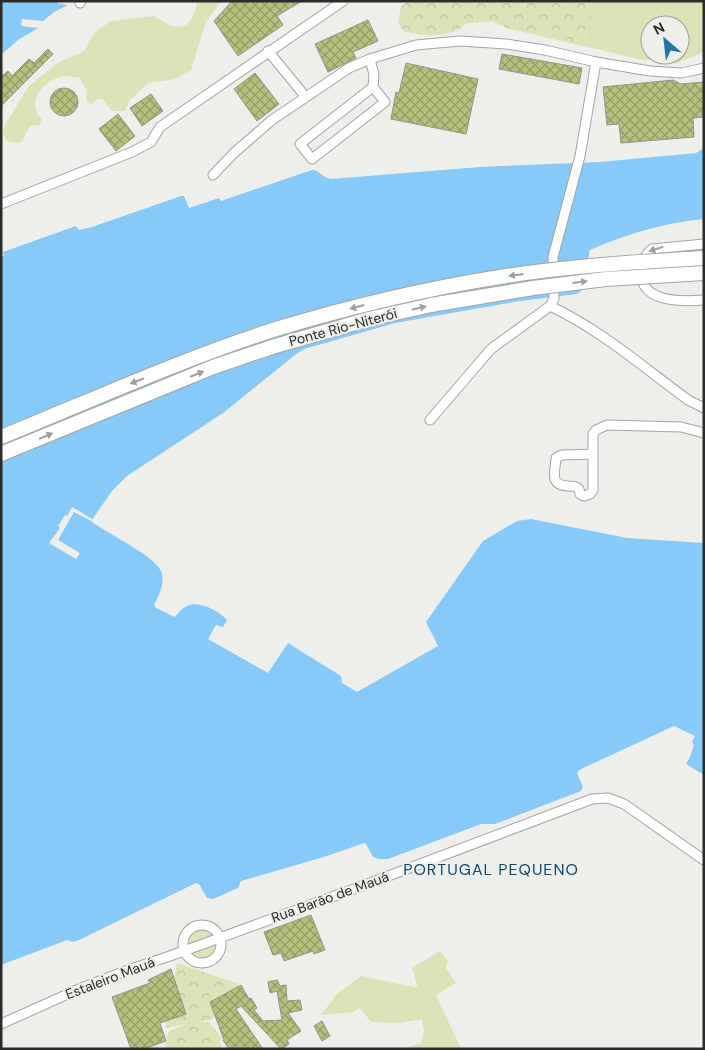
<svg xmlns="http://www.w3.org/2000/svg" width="705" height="1050" font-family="'DM Sans',sans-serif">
<defs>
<pattern id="forest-crowns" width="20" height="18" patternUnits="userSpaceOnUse" patternTransform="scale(1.25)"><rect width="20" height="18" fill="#dae4b7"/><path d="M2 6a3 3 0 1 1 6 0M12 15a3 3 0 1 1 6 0" fill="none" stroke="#bbc49e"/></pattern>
<pattern id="building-cross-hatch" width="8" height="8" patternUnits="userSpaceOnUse" patternTransform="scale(1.25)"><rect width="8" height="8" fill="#b3c17c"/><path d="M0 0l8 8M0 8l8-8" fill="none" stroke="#929d66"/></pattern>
</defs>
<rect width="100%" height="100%" fill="#eeefeb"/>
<g fill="#dae4b7" fill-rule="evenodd">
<path d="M 196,1 L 221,1 L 206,22 L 191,70 L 175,79 L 148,83 L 130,100 L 125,111 L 112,111 L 102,99 L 97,99 L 90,105 L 86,99 L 87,91 L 80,78 C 75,77 69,76 64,76 C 50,78 31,93 36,110 C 36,113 40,117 42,120 L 40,125 L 30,126 L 21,143 L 10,142 L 6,139 L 3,132 L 5,125 L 29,86 L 59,62 L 84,51 L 95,32 L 111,21 L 154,16 L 171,26 L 180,27 L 188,24 L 193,16 L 197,5 Z"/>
<path d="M 408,1 L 704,1 L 704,52 L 677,63 L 638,59 L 507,28 L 493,21 L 467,23 L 456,31 L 439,35 L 422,35 L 404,31 L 398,23 L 401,7 ZM 650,25 L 680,25 L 680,55 L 650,55 Z"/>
<path d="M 199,926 L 210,928 L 217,936 L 185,948 C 182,937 189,930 199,926 Z"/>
<path d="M 218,939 L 219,949 L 211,958 C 202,962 192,962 186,952 Z"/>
<path d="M 440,951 L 448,961 L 446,968 L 456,983 L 436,995 L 461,1049 L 401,1049 L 421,1043 L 424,1031 L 422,1019 L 399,1023 L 371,1022 L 360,1008 L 353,1012 L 321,1015 L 337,994 L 361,976 L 418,988 L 412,968 Z"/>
</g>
<g fill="url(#forest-crowns)">
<path d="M 408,1 L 588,1 L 587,5 L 596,28 L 592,38 L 579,45 L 507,28 L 493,21 L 467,23 L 456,31 L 439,35 L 422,35 L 404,31 L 398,23 L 401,7 Z"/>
<path d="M 177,963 L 239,984 L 212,1019 L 198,1022 L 209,1022 L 222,1038 L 219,1042 L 223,1049 L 165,1049 L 168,1032 L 186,1024 L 165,1028 Z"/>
</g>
<g fill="#87c9f7">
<path d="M 1,1 L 57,1 L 57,3 L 68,5 L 54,12 L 43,21 L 38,28 L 18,40 L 1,55 Z"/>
<path d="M 704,148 L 704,219 C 664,223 626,234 590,250 L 581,291 L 577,294 L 520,301 L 395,323 L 304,349 L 295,355 L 223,413 L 127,476 L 112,491 L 91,521 C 106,533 154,555 161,571 C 165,580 160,596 154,604 L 156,608 L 175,617 C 178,613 182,608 187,606 C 199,600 219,611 227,620 L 223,627 L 216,625 L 208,639 L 268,673 L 288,643 L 341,676 L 342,683 L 357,692 L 438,646 L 426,622 L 483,541 L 517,521 L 531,519 L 627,538 L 704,543 L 704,775 L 686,764 L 690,757 L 694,745 L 692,742 L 695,736 L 674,726 L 579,770 L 577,773 L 583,787 L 581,791 L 495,824 L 481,824 L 388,859 L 379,859 L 373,857 L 366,844 L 364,843 L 327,856 L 241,881 L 238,888 L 213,899 L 207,898 L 199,884 L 196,883 L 79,940 L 73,942 L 67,940 L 1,965 L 1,256 L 4,256 L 3,252 L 76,226 L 79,230 L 92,227 L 181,196 L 184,196 L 189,208 L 219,198 L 221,201 L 312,170 C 319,170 323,178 331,179 L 480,167 L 600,162 L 696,153 Z"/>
</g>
<g fill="#eeefeb">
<path d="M 22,19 L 43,21 L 38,28 L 21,26 Z"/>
<path d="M 72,507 L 92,519 L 91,521 L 74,512 L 58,540 L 80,553 L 76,559 L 49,543 L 60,528 L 58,526 L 65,515 L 67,516 Z"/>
</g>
<g fill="url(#building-cross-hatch)" stroke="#939491">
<path d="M 232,1 L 302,1 L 277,16 L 283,25 L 238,56 L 214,21 Z"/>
<path d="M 368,20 L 378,41 L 353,52 L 356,58 L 328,72 L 315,44 Z"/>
<path d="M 48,49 L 53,54 L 1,106 L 1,77 L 8,71 L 12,76 L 29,59 L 34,63 Z"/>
<path d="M 502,54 L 582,68 L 579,84 L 499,69 Z"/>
<path d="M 406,63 L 478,79 L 466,134 L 391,119 L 396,92 L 399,93 Z"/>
<path d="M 255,73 L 279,104 L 257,121 L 234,89 Z"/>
<path d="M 673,80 L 681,84 L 704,82 L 704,117 L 693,118 L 694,137 L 621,143 L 619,124 L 607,125 L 603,87 Z"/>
<circle cx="64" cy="102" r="14"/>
<path d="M 151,94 L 163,111 L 142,126 L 130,108 Z"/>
<path d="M 118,114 L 135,136 L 116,151 L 99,129 Z"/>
<path d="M 311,915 L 325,950 L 314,954 L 313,951 L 284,961 L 281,953 L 273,955 L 264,932 Z"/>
<path d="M 171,969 L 186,1014 L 160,1023 L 166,1041 L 144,1049 L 131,1049 L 112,997 L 150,983 L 148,980 Z"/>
<path d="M 277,980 L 280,986 L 286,985 L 287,1001 L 300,1000 L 302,1010 L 288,1013 L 301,1031 L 287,1040 L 289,1044 L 281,1049 L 241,1006 L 236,1009 L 263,1049 L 229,1049 L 223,1040 L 224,1040 L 210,1002 L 241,985 L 249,999 L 251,998 L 257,1008 L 254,1010 L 263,1021 L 282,1020 L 277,991 L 270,993 L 268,982 Z"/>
<path d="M 322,1021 L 330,1036 L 322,1041 L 314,1026 Z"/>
</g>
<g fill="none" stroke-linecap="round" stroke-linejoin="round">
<defs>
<g id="minor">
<path d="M 80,3 L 81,1"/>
<path d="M 268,51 L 305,96"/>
<path d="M 370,59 L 374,75 L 373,87 L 300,144 L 312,159 L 385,102 L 373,87"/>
<path d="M 213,175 L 234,153 L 272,120 L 349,68 L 370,59 L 416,45 L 460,41 L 506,44 L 545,50 L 596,62 L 650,71 L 681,73 L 704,68"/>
<path d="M 1,204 L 132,152 L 151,142 L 160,127 L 343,1"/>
<path d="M 704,244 L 652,249 C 636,262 636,287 657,296 C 670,302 690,301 704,300"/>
<path d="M 550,306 C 601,330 643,367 688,400 L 704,408"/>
<path d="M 430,420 L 491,349 L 550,306 L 554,299 L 553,257 L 580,156 L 596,62"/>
<path d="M 593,454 L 562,455 L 556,458 C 555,473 549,485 568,486 C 573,486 575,486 579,489 L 580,494 L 584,496 L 590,494 L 593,490 L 593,434 L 596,430 L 607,425 L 681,427 L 704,433"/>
<circle cx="202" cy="944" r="19"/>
<path d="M 1,1024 L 79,989 L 131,969 L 170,956 L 354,889 L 592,799 L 608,798 L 624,804 L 704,860"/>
</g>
</defs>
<use href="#minor" stroke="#a5a6a3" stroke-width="11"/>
<use href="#minor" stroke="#fff" stroke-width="9"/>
<defs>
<g id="highway-bridge">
<path d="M 1,437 C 92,400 182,359 276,329 C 349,307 424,289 500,277 C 568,266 636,262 704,258"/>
<path d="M 1,454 L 213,367 L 272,347 L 369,319 L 431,305 L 533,288 L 606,279 L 704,273"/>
</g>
</defs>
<use href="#highway-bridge" stroke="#a5a6a3" stroke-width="16" stroke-linecap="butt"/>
<use href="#highway-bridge" stroke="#fff" stroke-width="14"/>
</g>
<defs><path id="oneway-solid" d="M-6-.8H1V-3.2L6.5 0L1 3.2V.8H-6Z" transform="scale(1.25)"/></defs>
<g fill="#a0a09f">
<use href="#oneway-solid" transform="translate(656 249) rotate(162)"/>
<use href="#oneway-solid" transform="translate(516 275) rotate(173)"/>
<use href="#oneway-solid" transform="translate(580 282) rotate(-7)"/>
<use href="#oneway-solid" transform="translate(357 307) rotate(165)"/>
<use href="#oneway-solid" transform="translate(419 308) rotate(-13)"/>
<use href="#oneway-solid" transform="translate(197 374) rotate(-22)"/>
<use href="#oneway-solid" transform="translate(137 381) rotate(159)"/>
<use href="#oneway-solid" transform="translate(46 436) rotate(-23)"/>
</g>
<g text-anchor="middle" stroke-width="4.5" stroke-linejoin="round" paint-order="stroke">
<g font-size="14" fill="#2b2b2a" stroke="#eeefeb">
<text transform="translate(343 327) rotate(-15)" y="5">Ponte Rio-Niterói</text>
<text transform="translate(330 897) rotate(-20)" y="5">Rua Barão de Mauá</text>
<text transform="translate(110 978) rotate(-21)" y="5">Estaleiro Mauá</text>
</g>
<g font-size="16" letter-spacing="1" fill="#0f496a" stroke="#eeefeb">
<text x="491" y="875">PORTUGAL PEQUENO</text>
</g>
</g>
<rect width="705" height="1050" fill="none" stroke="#2b2b2a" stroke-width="5"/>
<g transform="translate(665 40) rotate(332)"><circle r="24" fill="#eeefeb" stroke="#a0a19e"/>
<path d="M0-4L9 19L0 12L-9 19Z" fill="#2375a6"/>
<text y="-8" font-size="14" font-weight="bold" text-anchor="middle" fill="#2b2b2a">N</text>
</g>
</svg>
